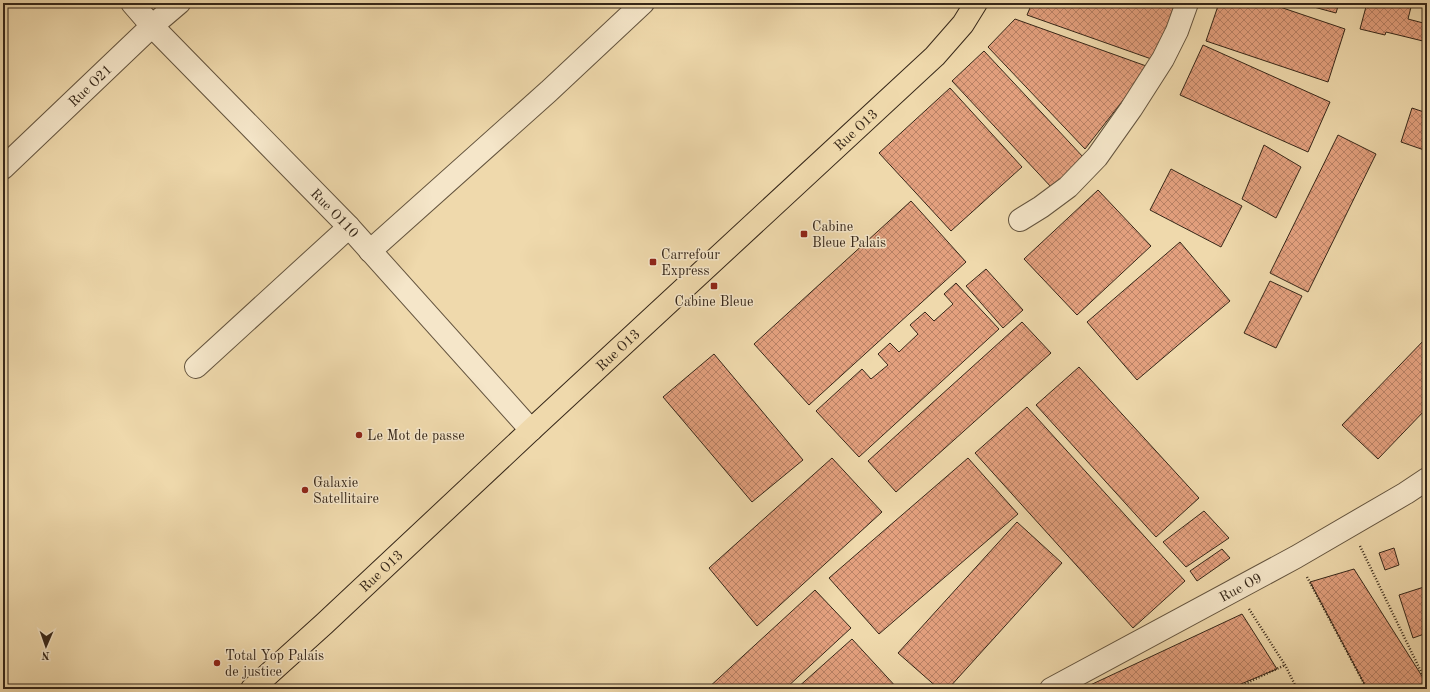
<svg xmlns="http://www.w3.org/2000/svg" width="1430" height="692" font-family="'Old Standard TT',serif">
<defs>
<pattern id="building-cross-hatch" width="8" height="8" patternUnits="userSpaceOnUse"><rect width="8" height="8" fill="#e3a07e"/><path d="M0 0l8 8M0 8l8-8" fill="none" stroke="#b98266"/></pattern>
</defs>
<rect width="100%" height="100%" fill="#efd9ac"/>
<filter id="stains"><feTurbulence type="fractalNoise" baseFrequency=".005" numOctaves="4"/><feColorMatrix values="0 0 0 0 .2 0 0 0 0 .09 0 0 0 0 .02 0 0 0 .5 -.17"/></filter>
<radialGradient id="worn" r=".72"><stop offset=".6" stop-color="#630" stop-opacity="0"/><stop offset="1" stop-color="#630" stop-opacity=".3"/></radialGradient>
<g fill="url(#building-cross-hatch)" stroke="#362719">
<path d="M 1032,3 L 1178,3 L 1157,61 L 1027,15 Z"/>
<path d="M 1219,3 L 1268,3 L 1345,29 L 1328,82 L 1206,41 Z"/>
<path d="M 1299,3 L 1339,3 L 1336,13 Z"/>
<path d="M 1367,3 L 1412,3 L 1408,19 L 1427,24 L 1427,42 L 1386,32 L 1385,35 L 1360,29 Z"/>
<path d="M 1015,19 L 1149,67 L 1085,149 L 988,47 Z"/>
<path d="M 1203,45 L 1330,102 L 1308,152 L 1180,95 Z"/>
<path d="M 984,51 L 1084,158 L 1052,188 L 952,81 Z"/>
<path d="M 950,88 L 1022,167 L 951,231 L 879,153 Z"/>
<path d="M 1412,108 L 1427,113 L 1427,151 L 1401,142 Z"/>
<path d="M 1338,135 L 1376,154 L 1308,292 L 1270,273 Z"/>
<path d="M 1264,145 L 1301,167 L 1276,218 L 1242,199 Z"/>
<path d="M 1171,169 L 1242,206 L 1221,247 L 1150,210 Z"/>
<path d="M 1098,190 L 1151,246 L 1077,315 L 1024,259 Z"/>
<path d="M 911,201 L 966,262 L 809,405 L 754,344 Z"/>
<path d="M 1180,242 L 1230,301 L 1137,380 L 1087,322 Z"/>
<path d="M 986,269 L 1023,310 L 1003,328 L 966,286 Z"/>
<path d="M 1270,281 L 1302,296 L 1276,348 L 1244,333 Z"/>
<path d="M 956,283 L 999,329 L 859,457 L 816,411 L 862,369 L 871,379 L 888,365 L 878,354 L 890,343 L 899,352 L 918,334 L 910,325 L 925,312 L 934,321 L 953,304 L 944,294 Z"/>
<path d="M 1022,322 L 1051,353 L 896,492 L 868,461 Z"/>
<path d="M 1427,337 L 1427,408 L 1378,459 L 1342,425 Z"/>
<path d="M 714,354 L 803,460 L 752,502 L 663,397 Z"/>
<path d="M 1079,367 L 1199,498 L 1156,537 L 1036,405 Z"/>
<path d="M 1027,407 L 1185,581 L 1133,628 L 975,453 Z"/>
<path d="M 832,458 L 882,512 L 757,626 L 709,568 Z"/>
<path d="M 968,458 L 1018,514 L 879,634 L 829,578 Z"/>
<path d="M 1204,511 L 1229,538 L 1186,567 L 1163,542 Z"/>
<path d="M 1017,522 L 1062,563 L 948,689 L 939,689 L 898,653 Z"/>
<path d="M 1394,548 L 1399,565 L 1385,570 L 1379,553 Z"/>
<path d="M 1222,549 L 1230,558 L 1197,581 L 1190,571 Z"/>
<path d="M 1354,569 L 1427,684 L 1427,689 L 1367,689 L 1310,582 Z"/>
<path d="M 1427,586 L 1427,633 L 1413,638 L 1399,595 Z"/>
<path d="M 815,590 L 851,628 L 785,689 L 707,689 Z"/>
<path d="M 1242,614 L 1277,669 L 1229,689 L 1087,689 L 1086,687 Z"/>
<path d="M 852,639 L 898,689 L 796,689 Z"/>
</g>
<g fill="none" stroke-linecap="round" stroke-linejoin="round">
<defs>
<g id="minor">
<path id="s1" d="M 132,3 L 152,26 L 349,227 L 531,430"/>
<path id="s2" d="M 3,168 L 152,26 L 179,3"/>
<path d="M 1020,220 L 1041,207 L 1068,187 L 1097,157 L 1131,109 L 1163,59 L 1177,31 L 1187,3"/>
<path d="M 370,251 L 549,91 L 643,3"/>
<path d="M 196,367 L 349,227"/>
<path id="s3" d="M 1051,689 L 1296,557 L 1406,493 L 1427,479"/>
</g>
<g id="major">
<path id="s4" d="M 252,689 L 324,624 L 531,430 L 935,56 L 963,24 L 976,3"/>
</g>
</defs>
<use href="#minor" stroke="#64543e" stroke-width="24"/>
<use href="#major" stroke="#362719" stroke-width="24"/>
<g stroke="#362719" stroke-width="2.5" stroke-dasharray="1 2" stroke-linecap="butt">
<path d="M 1360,546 L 1427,684"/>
<path d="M 1307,577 L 1367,689"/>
<path d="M 1249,609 L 1285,665 L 1297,689"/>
<path d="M 1234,689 L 1285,665"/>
</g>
<use href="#minor" stroke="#f5e6c9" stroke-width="22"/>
<use href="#major" stroke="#efd9ac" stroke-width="22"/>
</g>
<g fill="#8f2418" stroke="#f5e6c9" stroke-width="1.5">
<rect x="800" y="230" width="8" height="8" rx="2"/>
<rect x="649" y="258" width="8" height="8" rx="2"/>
<rect x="710" y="282" width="8" height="8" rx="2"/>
<circle cx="359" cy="435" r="4"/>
<circle cx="305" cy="490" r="4"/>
<circle cx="217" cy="663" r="4"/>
</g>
<g text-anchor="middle" stroke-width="3" stroke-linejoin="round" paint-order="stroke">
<g font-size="14" fill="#362719" stroke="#f5e6c9">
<text dy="5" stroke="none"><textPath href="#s2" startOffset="120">Rue O21</textPath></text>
<text dy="5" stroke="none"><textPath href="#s4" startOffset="823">Rue O13</textPath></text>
<text dy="5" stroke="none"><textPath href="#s1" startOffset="292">Rue O110</textPath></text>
<text dy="5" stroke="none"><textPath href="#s4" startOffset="499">Rue O13</textPath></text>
<text dy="5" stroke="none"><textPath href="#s4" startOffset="175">Rue O13</textPath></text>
<text dy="5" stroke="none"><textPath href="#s3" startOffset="215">Rue O9</textPath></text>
</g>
<g font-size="14" fill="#362719" stroke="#f5e6c9" text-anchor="start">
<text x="812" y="231">Cabine<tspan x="812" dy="16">Bleue Palais</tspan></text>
<text x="661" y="259">Carrefour<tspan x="661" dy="16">Express</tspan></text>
<text x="714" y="306" text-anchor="middle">Cabine Bleue</text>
<text x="367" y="440">Le Mot de passe</text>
<text x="313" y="487">Galaxie<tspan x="313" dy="16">Satellitaire</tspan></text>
<text x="225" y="660">Total Yop Palais<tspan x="225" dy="16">de justice</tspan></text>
</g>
</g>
<rect width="1430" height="692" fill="none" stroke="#efd9ac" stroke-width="16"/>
<rect x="4" y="4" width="1422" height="684" fill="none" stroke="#362719" stroke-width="2"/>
<rect x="8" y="8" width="1414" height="676" fill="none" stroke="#362719"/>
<g transform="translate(46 646) rotate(182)" stroke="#f5e6c9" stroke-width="3" paint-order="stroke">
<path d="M0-3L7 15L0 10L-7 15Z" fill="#362719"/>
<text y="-6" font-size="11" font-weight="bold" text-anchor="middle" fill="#362719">N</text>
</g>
<rect width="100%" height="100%" filter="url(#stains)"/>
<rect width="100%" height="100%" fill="url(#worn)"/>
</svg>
